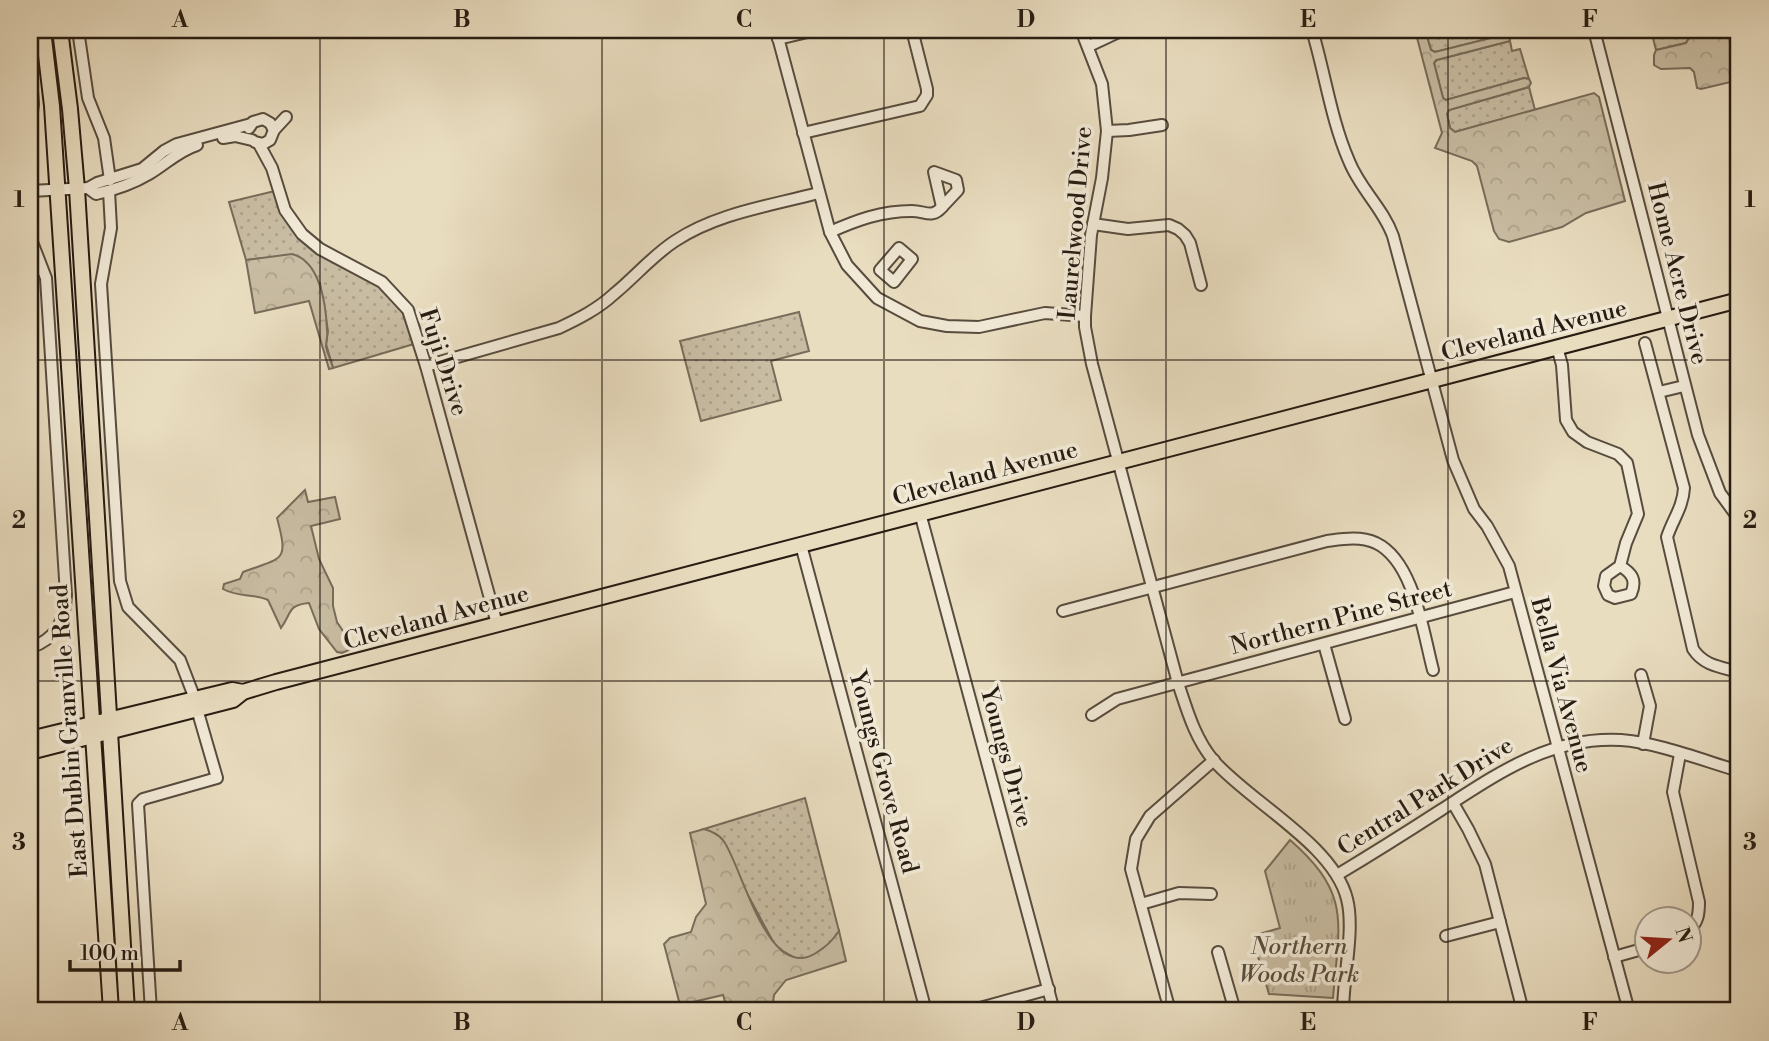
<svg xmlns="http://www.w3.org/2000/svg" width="1769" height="1041" font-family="'Libre Bodoni',serif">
<defs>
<pattern id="grass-dots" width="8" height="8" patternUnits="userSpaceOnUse" patternTransform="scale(1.75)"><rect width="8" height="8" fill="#c8bca2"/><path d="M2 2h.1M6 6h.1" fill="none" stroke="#aca18a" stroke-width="1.8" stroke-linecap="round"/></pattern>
<pattern id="forest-crowns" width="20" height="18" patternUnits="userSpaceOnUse" patternTransform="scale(1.75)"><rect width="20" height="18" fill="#c8bca2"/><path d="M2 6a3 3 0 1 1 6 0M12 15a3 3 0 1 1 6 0" fill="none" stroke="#aca18a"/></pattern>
<pattern id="park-tufts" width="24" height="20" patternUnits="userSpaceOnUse" patternTransform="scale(1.75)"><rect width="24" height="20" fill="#c8bca2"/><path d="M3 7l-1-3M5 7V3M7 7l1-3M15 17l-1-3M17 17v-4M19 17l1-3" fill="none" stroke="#aca18a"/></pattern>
</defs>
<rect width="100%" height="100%" fill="#e9ddc0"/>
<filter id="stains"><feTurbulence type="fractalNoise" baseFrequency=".00286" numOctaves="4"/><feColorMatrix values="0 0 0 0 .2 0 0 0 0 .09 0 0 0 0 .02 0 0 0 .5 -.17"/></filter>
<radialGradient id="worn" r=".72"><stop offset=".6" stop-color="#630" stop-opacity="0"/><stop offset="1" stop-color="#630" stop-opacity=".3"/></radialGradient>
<g fill="url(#grass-dots)" stroke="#786c5a" stroke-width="2">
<path d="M 1425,30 L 1506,30 L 1507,34 L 1435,52 L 1431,50 Z"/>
<path d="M 1651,30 L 1694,30 L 1686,43 L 1656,50 Z"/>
<path d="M 1510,41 L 1512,51 L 1520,49 L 1529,79 L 1524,78 L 1446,100 L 1443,98 L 1434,63 L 1437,60 Z"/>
<path d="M 1529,87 L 1535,110 L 1455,132 L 1450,128 L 1447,114 L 1449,110 Z"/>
<path d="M 275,191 C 280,204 284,218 292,230 C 321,269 382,270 404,314 C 409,323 411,335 414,344 L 333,368 L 326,344 L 328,331 L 320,283 L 264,258 L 246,260 L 229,202 Z"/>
<path d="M 799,312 L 809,351 L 771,361 L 781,400 L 701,421 L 680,341 Z"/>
<path d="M 805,798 L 839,931 L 830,944 L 808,959 L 795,958 L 776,947 L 715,834 L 704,829 Z"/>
</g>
<g fill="url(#forest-crowns)" stroke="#786c5a" stroke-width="2">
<path d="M 1415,30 L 1425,30 L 1431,50 L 1435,52 L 1507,34 L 1510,37 L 1510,41 L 1436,60 L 1434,63 L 1443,98 L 1446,100 L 1524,78 L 1529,79 L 1531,83 L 1529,87 L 1449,110 L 1447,114 L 1450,128 L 1455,132 L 1594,93 L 1599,97 L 1625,201 L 1586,213 L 1562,227 L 1509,242 L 1499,239 L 1494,231 L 1477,166 L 1472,161 L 1435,148 L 1442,133 Z"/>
<path d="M 1694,30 L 1739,30 L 1739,80 L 1701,89 L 1697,88 L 1694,72 L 1690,68 L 1661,69 L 1654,65 L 1654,55 L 1656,50 L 1686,43 Z"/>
<path d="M 292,254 C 320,261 326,304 327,330 C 328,336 326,341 326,347 C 328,354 331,361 333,368 L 329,369 L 309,301 L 255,313 L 246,260 Z"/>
<path d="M 305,490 L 308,502 L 335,497 L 340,519 L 311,526 L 319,559 L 333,588 L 333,606 L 337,622 L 353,646 L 351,649 L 342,653 L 337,652 L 319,629 L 309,603 C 287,605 292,613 281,628 L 268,600 C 253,593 239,598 223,589 L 224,584 L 240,579 L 243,572 C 283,557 289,563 277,518 Z"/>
<path d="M 704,829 C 711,831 718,834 723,840 C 742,865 767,984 816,953 C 827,946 832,941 839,931 L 846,961 L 786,980 L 774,995 L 772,1011 L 728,1011 L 723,995 L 680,1005 L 664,944 L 670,938 L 691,932 L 696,917 L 706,904 L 690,833 Z"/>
</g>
<path fill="url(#park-tufts)" stroke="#786c5a" stroke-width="2" d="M 1290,840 C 1352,894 1339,923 1333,998 L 1269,994 L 1252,936 L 1280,928 L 1265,871 Z"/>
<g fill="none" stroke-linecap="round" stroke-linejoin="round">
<defs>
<g id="minor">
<path d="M 78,30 L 88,98 L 104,138 L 110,180"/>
<path d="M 776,30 L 830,232 L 847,265 L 877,298 L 920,321 L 947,326 L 979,327 L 1045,313 L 1085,316"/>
<path d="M 1081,30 L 1102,84 L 1107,131 L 1102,178 L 1091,235 L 1085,316 L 1085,327 L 1092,364 L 1178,683 C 1187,710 1195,739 1214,761 C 1250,802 1334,845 1347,899 C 1355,930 1343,978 1343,1011"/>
<path d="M 1312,30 C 1325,73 1331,120 1349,161 C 1360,189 1383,208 1393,236 L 1453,460 L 1474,509 L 1487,526 L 1509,566 L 1629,1011"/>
<path d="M 1594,30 L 1698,435 L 1720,493 L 1739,519"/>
<path d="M 778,39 L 816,30"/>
<path d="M 1089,46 L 1123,30"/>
<path d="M 30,65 L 33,104 L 30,126"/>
<path d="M 249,128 L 253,122 L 263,119 L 270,123 L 274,130"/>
<path d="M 1107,131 L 1129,130 L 1162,125"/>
<path d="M 803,133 L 920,106 L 927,95 L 927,89 L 912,30"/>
<path d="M 223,138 L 235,136 L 252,140"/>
<path d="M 255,142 L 263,144 L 270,140 L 274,130 L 286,117"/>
<path d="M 259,144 L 272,168 L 285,210 L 302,234 L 320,249 L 382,282 L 408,310 L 426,366 L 497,624"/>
<path d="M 934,172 L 956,180 L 958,190 L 942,207 Z"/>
<path d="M 88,188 L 96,194 C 114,190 134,183 149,174 C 166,164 178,151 197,145"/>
<path d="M 30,191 L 88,188 L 97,183 L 142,169 L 164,151 L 177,144 L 251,124"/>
<path d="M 109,191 L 111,228 L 101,284 L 120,581 L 128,607 L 180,660 L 195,699"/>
<path d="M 1093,224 L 1128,229 L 1169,225 L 1178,229 L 1185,235 L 1190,243 L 1201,285"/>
<path d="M 30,226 L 32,242 L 46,278 L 66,595 C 65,621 56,639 30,648"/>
<path d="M 830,232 C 857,220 881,211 912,211 C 925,211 932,219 942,207"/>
<path d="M 899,248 L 912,259 L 894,282 L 880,270 Z"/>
<path d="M 1645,343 L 1684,488 C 1683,507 1673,519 1667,537 L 1693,649 C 1704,666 1721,667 1739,672"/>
<path d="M 1557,347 L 1562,365 L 1566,420 L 1573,432 L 1587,442 L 1618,454 L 1627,463 L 1638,514 L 1626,543 L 1620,566 L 1606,576 L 1604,586 L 1608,595 L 1615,598 L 1631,594 C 1637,580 1632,573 1620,566"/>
<path d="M 426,366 L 559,328 C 578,319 598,309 614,294 C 635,277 652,256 675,241 C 717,213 770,206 818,193"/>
<path d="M 1659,392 L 1684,386"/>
<path d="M 920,513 L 1054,1011"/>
<path d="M 801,545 L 926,1011"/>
<path d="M 1063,611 L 1327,541 C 1343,539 1360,536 1376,543 C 1414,561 1423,632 1433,670"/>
<path d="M 1324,644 L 1345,719"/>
<path d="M 1641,675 L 1650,706 L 1643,744"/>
<path d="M 1092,715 L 1117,699 L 1515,592"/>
<path d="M 1680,754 L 1673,792 L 1699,902 C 1699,914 1698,923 1688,931"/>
<path d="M 1453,803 L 1468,829 L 1485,864 L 1523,1011"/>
<path d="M 1337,875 C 1372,854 1407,832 1441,810 C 1497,774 1550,736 1621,740 C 1655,742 1705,761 1739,771"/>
<path d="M 1141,904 L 1179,893 L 1211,894"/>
<path d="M 1446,936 L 1500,922"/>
<path d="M 1218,952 L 1235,1011"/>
<path d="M 1614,957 L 1646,948"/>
<path d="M 151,1011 L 138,804 L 143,799 L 217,778 L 197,709"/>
<path d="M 969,1011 L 1049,989"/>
<path d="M 1170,1011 L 1131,869 L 1136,839 L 1150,816 L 1214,760"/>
</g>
<g id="major">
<path d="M 43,30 L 52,106 L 111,1011"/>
<path d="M 60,30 L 70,109 L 77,189 L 127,1011"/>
<path d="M 30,739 L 232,690 L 243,692"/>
<path d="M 30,752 L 233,700 L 243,692 L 276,682 L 1739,300"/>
</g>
</defs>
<use href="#minor" stroke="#584c3e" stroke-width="14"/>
<use href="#major" stroke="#271c12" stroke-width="18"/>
<use href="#minor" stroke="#f1e9d6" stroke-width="10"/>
<use href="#major" stroke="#e9ddc0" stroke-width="14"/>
</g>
<path fill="none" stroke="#271c12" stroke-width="2" stroke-opacity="0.55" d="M 320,30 L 320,1011M 602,30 L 602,1011M 884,30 L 884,1011M 1166,30 L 1166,1011M 1448,30 L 1448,1011M 30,360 L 1739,360M 30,681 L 1739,681"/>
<g text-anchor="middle" stroke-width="7" stroke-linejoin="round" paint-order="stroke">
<g font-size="24" fill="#271c12" stroke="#f1e9d6">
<text transform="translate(1075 223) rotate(-85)" y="8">Laurelwood Drive</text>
<text transform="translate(1678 273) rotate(76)" y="8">Home Acre Drive</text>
<text transform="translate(1534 330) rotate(-14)" y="8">Cleveland Avenue</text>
<text transform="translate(444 362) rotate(72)" y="8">Fuji Drive</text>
<text transform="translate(985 473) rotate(-15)" y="8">Cleveland Avenue</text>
<text transform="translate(436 617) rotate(-15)" y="8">Cleveland Avenue</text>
<text transform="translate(1341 617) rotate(-15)" y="8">Northern Pine Street</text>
<text transform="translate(1562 685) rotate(75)" y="8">Bella Via Avenue</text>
<text transform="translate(69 731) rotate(-94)" y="8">East Dublin Granville Road</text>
<text transform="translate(1007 757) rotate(75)" y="8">Youngs Drive</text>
<text transform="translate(884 772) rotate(75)" y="8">Youngs Grove Road</text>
<text transform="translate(1425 796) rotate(-32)" y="8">Central Park Drive</text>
</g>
<g font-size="24" font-style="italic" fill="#574c3d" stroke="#f1e9d6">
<text x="1299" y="954">Northern<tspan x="1299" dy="28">Woods Park</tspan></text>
</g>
</g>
<rect width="1769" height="1041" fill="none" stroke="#e9ddc0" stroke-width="77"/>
<g transform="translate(1668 940) rotate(72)"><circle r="33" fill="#f1e9d6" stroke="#a09788" stroke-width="2"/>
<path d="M0-5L12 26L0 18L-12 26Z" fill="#8f2418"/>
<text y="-10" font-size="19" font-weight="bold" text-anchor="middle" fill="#271c12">N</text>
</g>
<path d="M70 960v10h110v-10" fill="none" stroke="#271c12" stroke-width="3.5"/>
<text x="80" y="960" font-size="21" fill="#271c12" stroke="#f1e9d6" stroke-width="5" paint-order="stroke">100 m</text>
<rect x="38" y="38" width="1692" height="964" fill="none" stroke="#271c12" stroke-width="2.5"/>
<g font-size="23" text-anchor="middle" font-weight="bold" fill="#271c12">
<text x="180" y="27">A</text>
<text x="462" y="27">B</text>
<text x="744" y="27">C</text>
<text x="1026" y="27">D</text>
<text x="1308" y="27">E</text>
<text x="1590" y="27">F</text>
<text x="19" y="207">1</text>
<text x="1750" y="207">1</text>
<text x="19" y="528">2</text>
<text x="1750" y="528">2</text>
<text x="19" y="850">3</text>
<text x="1750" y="850">3</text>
<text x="180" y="1030">A</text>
<text x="462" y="1030">B</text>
<text x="744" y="1030">C</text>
<text x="1026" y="1030">D</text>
<text x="1308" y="1030">E</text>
<text x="1590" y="1030">F</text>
</g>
<rect width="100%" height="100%" filter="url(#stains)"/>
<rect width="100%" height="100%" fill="url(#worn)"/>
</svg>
